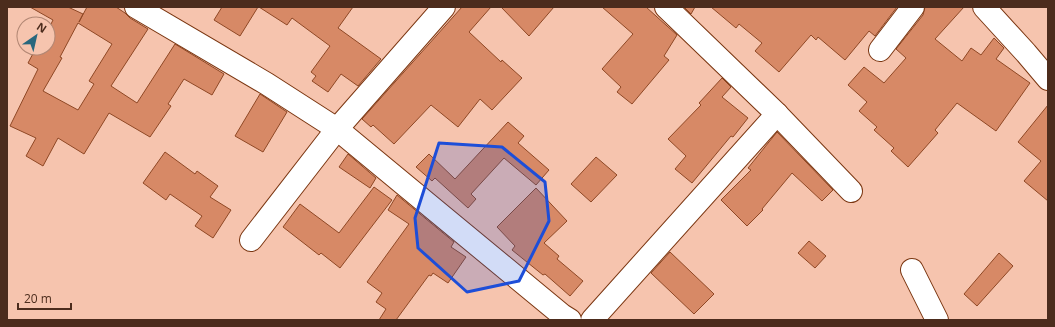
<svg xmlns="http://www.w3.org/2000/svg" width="1055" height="327" font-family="'Open Sans',sans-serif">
<rect width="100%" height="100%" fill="#f6c4ae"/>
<g fill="#d78966" stroke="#8f4825" fill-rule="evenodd">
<path d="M 30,7 L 68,7 L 83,14 L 79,22 L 87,7 L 116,7 L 125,13 L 130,18 L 148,29 L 111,86 L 137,103 L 175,44 L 224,74 L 212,95 L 184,79 L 168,104 L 171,106 L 150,137 L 109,113 L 84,154 L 58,138 L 43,166 L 26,156 L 36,138 L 10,126 L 38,69 L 28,63 L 36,48 L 48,48 L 48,30 L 53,20 ZM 78,23 L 112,44 L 89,81 L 94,84 L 78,110 L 43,91 L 62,58 L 60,57 Z"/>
<path d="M 222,7 L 258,7 L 240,36 L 214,20 Z"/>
<path d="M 259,7 L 353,7 L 338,28 L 381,59 L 358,86 L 341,74 L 328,92 L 312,81 L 316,76 L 311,72 L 330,46 L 292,18 L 287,25 Z"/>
<path d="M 462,7 L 491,7 L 469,32 L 501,62 L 502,60 L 522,78 L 492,110 L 480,99 L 458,127 L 431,105 L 394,144 L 373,125 L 371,127 L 362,119 Z"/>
<path d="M 501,7 L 554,7 L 529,36 Z"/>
<path d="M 602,7 L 646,7 L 677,35 L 664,56 L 669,60 L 632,104 L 617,92 L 621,87 L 602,69 L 633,34 Z"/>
<path d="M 684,7 L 695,7 L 691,14 Z"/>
<path d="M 711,7 L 897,7 L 875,36 L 869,31 L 845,60 L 818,37 L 816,40 L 811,35 L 779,72 L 755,51 L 762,43 L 739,24 L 736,28 Z"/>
<path d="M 925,7 L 964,7 L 935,39 L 962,61 L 971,48 L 981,55 L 994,38 L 1004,48 L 996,59 L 1030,83 L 996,131 L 957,103 L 935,130 L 938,133 L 908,167 L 891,151 L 894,148 L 874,130 L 877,127 L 859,111 L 867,102 L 848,85 L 864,67 L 884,83 L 906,58 L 896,49 L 923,15 Z"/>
<path d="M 722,78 L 731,87 L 722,97 L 748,118 L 733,137 L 731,136 L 692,183 L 675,169 L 686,156 L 668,139 L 701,105 L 699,103 Z"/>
<path d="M 260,94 L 287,112 L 263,152 L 235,136 Z"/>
<path d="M 1048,105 L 1048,201 L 1024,181 L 1041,161 L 1018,142 Z"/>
<path d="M 508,122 L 524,136 L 518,143 L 549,170 L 536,185 L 504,158 L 471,194 L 476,199 L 468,208 L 435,178 L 432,181 L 416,167 L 429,154 L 455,179 Z"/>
<path d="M 777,132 L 833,190 L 822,201 L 792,173 L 762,209 L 763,210 L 747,226 L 721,200 L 751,170 L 748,168 Z"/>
<path d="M 165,152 L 195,174 L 197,171 L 218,186 L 210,197 L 231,210 L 213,238 L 195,226 L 202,216 L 170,194 L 166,200 L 143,183 Z"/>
<path d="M 348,154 L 376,178 L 370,188 L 339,167 Z"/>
<path d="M 596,157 L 617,175 L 591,202 L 571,184 Z"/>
<path d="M 374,187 L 392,200 L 340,268 L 321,253 L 319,255 L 283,227 L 300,204 L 339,233 Z"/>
<path d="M 536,188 L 567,221 L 544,243 L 559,256 L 557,259 L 583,281 L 570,296 L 545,274 L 543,275 L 512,250 L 515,246 L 497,227 Z"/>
<path d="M 397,195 L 454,242 L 451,247 L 466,257 L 448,283 L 433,273 L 431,276 L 429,275 L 396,320 L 379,320 L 386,309 L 376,302 L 382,293 L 367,282 L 409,224 L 388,210 Z"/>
<path d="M 809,241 L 826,256 L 815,268 L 798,253 Z"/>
<path d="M 670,252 L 714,294 L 694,314 L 651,273 Z"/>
<path d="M 999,253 L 1013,266 L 977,306 L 964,294 Z"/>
</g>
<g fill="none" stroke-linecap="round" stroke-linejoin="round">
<defs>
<g id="minor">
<path d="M 136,7 L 267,84 L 337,129 L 562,315 L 570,320"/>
<path d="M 666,7 L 777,114 L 851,191"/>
<path d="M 984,7 L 1026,53 L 1048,79"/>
<path d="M 880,50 L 913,7"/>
<path d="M 251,240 L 337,129 L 444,7"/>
<path d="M 912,270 L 937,320"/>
<path d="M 592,320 L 777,114"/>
</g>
</defs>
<use href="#minor" stroke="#7b3611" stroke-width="24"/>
<use href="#minor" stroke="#fff" stroke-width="22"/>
</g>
<path fill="#1d4ed8" fill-opacity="0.2" stroke="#1d4ed8" stroke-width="3" stroke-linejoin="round" d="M 439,143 L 502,147 L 545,182 L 549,221 L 519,281 L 467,292 L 418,248 L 415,218 Z"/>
<rect width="1055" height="327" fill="none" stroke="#4c2c1d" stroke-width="16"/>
<g transform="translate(36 36) rotate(34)"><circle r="19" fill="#f6c4ae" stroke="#b28774"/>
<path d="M0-3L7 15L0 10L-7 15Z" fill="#29677d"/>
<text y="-6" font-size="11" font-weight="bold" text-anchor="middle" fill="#4c2c1d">N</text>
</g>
<path d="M18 303v6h53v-6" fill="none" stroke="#4c2c1d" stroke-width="2"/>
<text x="24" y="303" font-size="12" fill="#4c2c1d" stroke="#f6c4ae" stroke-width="3" paint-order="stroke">20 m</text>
</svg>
